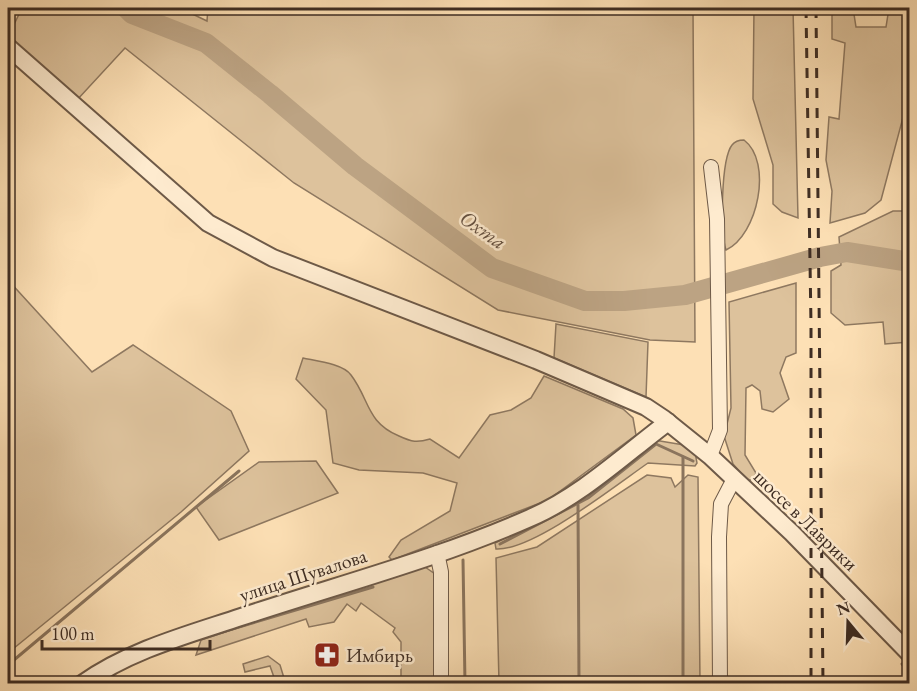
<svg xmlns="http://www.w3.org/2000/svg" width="917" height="691" font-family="'EB Garamond',serif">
<rect width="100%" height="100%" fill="#fde0b5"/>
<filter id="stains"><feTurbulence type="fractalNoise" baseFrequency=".00333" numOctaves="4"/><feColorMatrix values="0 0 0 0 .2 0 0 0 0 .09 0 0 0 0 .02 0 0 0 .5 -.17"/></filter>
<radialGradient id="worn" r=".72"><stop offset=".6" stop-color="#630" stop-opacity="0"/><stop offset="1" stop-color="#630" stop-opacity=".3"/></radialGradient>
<g fill="#ddc29c" stroke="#8e7860" stroke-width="1.5">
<path d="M 22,8 L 180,8 L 207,21 L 208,8 L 693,8 L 695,342 L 650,340 L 498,310 L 294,183 L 125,48 L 77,100 L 8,37 Z"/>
<path d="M 754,8 L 793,8 L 798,218 L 782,212 L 773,204 L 773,165 L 753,99 Z"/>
<path d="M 832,8 L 853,8 L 856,27 L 886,27 L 889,8 L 909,8 L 909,95 L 881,200 L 865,213 L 830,223 L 832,191 L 826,160 L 829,117 L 839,119 L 845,43 L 832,39 Z"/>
<path d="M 744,140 C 773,162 758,235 726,250 C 720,232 721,159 732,145 C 735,141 739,140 744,140 Z"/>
<path d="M 893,211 L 909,211 L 909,342 L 885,344 L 883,322 L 845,325 L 831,313 L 831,271 L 841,265 L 839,237 Z"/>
<path d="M 8,280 L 92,372 L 133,345 L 231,411 L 249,451 L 181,512 L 8,653 Z"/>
<path d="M 796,283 L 796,353 L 786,357 L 780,373 L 789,399 L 773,412 L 762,409 L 760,391 L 752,385 L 746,388 L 745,455 L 756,473 L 753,479 L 748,481 L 733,464 L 724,436 L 731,408 L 729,302 Z"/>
<path d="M 556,324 L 648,342 L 646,397 L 554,358 Z"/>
<path d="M 303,358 C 317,361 343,364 351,375 C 370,400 366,422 399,436 C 412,442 417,443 430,439 L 459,458 L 490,415 L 511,410 L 531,398 L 544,376 L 623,409 L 633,418 L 636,435 L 548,500 L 392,560 L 389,557 L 401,540 L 450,511 L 457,483 L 423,473 L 359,470 L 333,463 L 326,410 L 296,379 Z"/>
<path d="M 654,440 L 684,445 L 695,452 L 697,463 L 695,466 L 648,463 C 616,485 533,551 496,549 L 495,543 L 550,517 Z"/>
<path d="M 316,461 L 338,493 L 219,540 L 196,507 L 259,462 Z"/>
<path d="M 647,475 L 671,478 L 675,487 L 688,475 L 698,477 L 700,683 L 499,683 L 496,558 L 537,547 Z"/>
<path d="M 425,567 L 435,574 L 437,683 L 401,683 L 401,642 L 393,632 L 395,628 L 361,603 L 356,611 L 347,604 L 334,622 L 309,627 L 306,619 L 196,655 L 201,640 Z"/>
<path d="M 268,656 L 280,665 L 284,678 L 282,683 L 276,683 L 270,666 L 245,672 L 243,664 Z"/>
</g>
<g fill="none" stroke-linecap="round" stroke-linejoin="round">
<g stroke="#8a745d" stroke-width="3">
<path d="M 578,505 L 579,684"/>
<path d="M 500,544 L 588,498 L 656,444 L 693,461"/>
<path d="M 463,560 L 465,684"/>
<path d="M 222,632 L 373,587"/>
<path d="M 902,664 L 910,674"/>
<path d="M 8,665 L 239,471"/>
<path d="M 103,684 L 118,671"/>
<path d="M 683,684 L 683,457"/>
</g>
<path stroke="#bca383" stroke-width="20" d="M 126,8 L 132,14 L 206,43 L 270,94 L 355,166 L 492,268 L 585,301 L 624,301 L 685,295 L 820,257 L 847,252 L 910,262"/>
<defs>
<g id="minor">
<path d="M 710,456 L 720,430 L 717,219 L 711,167"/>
<path d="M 437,553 L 441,572 L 441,684"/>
<path d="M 720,684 L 719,537 L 721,504 L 734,479"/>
</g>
<g id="tertiary">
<path d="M 8,47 L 208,223 L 273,258 L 536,360 L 646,407 L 664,419 L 710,456 L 792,533 L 910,654"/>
<path d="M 82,684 C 130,650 187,635 241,617 C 337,585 437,559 530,518 C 581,496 624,455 668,422"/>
</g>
</defs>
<use href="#minor" stroke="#6e5a48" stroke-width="16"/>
<use href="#tertiary" stroke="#6e5a48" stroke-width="20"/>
<use href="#minor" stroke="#feebcf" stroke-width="14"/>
<use href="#tertiary" stroke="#feebcf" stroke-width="16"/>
<g stroke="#3e2d23" stroke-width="3" stroke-dasharray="10 10" stroke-linecap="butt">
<path d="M 806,8 L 811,325 L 811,684"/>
<path d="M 816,8 L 823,684"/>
</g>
</g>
<defs>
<symbol id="pharmacy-square" viewBox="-11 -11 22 22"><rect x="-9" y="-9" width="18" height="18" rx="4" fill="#8f2418" stroke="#feebcf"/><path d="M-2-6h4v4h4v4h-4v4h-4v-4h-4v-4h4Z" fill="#fff"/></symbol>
</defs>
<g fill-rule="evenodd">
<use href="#pharmacy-square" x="312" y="640" width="30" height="30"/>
</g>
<g text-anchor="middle" stroke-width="5" stroke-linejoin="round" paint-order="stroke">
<g font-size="20" fill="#3e2d23" stroke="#feebcf">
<text transform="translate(806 520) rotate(44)" y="7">шоссе в Лаврики</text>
<text transform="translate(303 575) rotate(-18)" y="7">улица Шувалова</text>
</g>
<g font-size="20" fill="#3e2d23" stroke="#feebcf" text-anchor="start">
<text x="346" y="662">Имбирь</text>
</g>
<g font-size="21" font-style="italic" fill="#645040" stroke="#feebcf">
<text transform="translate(483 230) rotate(35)" y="7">Охта</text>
</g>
</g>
<rect width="917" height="691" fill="none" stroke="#fde0b5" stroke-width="30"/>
<rect x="9" y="9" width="899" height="673" fill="none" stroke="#3e2d23" stroke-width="3"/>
<rect x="15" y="15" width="887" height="661" fill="none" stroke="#3e2d23" stroke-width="1.5"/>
<g transform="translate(848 622) rotate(341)" stroke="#feebcf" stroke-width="4.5" paint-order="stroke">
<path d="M0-4.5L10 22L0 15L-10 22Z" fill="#3e2d23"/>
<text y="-9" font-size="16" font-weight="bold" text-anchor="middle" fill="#3e2d23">N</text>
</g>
<path d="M42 640v9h168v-9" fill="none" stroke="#3e2d23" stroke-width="3"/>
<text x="51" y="640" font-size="18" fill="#3e2d23" stroke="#feebcf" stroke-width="4.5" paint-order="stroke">100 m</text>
<rect width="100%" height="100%" filter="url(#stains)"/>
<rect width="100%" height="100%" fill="url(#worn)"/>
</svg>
